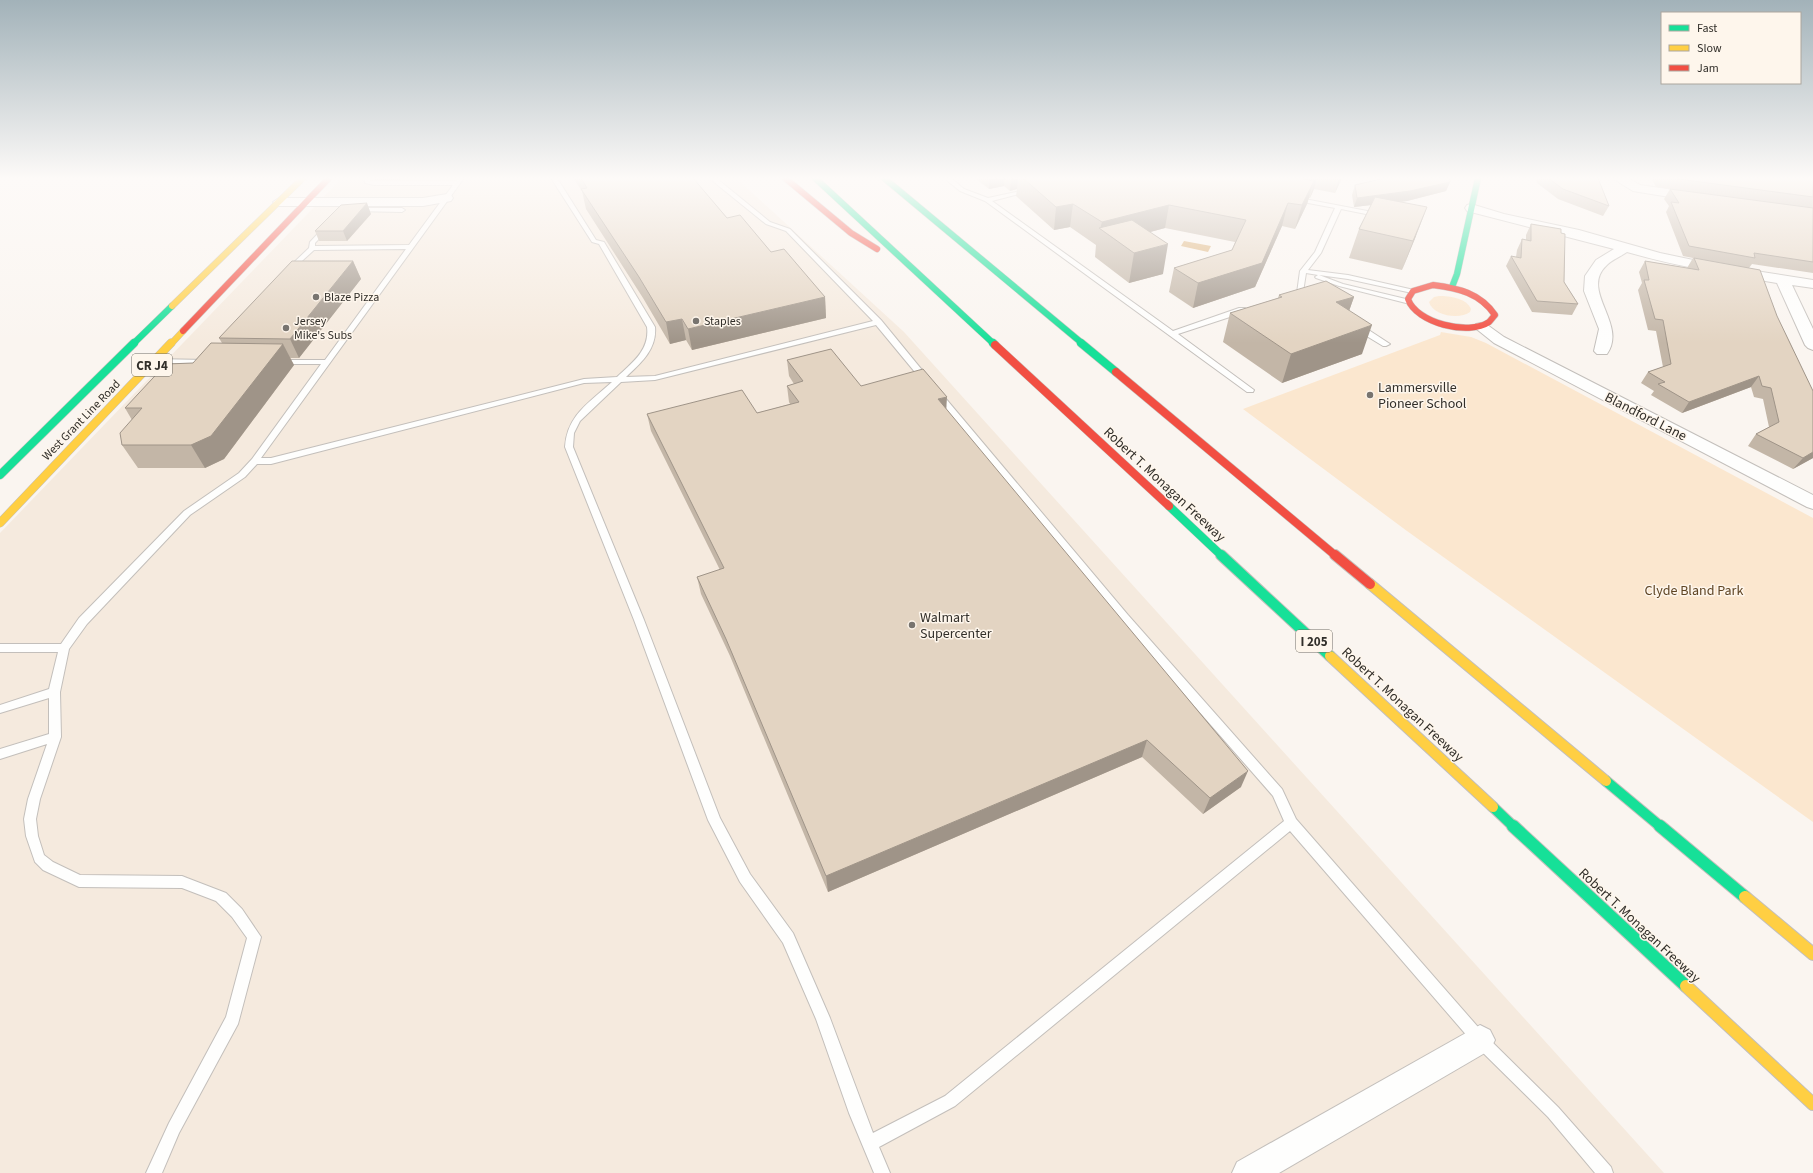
<svg xmlns="http://www.w3.org/2000/svg" width="1813" height="1173" font-family="'Source Sans 3',sans-serif">
<rect width="100%" height="100%" fill="#faf5f0"/>
<path fill="#f5eade" d="M 342,178 L 736,178 L 904,332 L 1664,1173 L 0,1173 L 0,533 Z"/>
<g fill="#fbe7cf">
<path d="M 1439,296 C 1450,296 1466,298 1471,309 L 1470,312 C 1460,320 1433,316 1429,302 L 1434,297 Z"/>
<path d="M 1441,332 L 1471,337 L 1486,343 L 1813,518 L 1813,822 L 1407,531 L 1243,409 L 1440,335 Z"/>
</g>
<path fill="#daae73" d="M 1184,241 L 1211,246 L 1208,252 L 1181,246 Z"/>
<g fill="none" stroke-linecap="round" stroke-linejoin="round">
<defs>
<g id="lane">
<path d="M 364,178 L 370,178 L 370,181 L 456,181 L 458,178 L 464,178 L 261,458 L 271,458 L 584,379 L 617,377 C 632,363 650,350 647,327 L 599,244 L 592,242 L 551,178 L 557,178 L 596,240 L 604,242 L 655,327 C 657,349 641,363 626,377 L 655,376 L 873,321 L 786,231 L 766,224 L 709,178 L 716,178 L 770,222 L 790,229 L 881,320 L 931,381 L 930,383 L 924,383 L 876,325 L 655,380 L 621,382 L 580,421 L 574,433 L 573,447 L 644,620 L 720,818 L 750,874 L 793,933 L 830,1018 L 873,1133 L 945,1096 L 1284,821 L 1273,796 L 1120,621 L 935,397 L 935,393 L 941,393 L 1128,615 L 1282,789 L 1296,819 L 1485,1035 L 1558,1107 L 1611,1167 L 1613,1173 L 1595,1173 L 1548,1117 L 1475,1045 L 1290,831 L 955,1106 L 879,1147 L 890,1173 L 874,1173 L 849,1113 L 816,1019 L 783,943 L 740,882 L 708,820 L 634,620 L 565,447 C 567,415 589,403 612,382 L 584,383 L 271,464 L 257,464 L 245,477 L 190,515 L 87,624 L 69,649 L 60,692 L 61,737 L 40,799 L 36,819 L 38,836 L 44,855 L 53,862 L 80,875 L 182,876 L 187,878 L 226,893 L 242,909 L 261,937 L 238,1024 L 179,1133 L 162,1173 L 146,1173 L 169,1123 L 226,1017 L 247,938 L 232,917 L 216,901 L 182,888 L 79,887 L 43,870 L 35,862 L 26,836 L 24,819 L 28,799 L 47,744 L 0,759 L 0,749 L 49,734 L 49,698 L 0,713 L 0,705 L 49,689 L 58,652 L 0,652 L 0,644 L 61,644 L 79,618 L 184,511 L 239,473 L 252,459 L 321,364 L 279,364 L 275,362 L 276,360 L 325,360 L 406,249 L 314,250 L 291,271 L 287,271 L 287,269 L 309,248 L 310,242 L 325,226 L 330,227 L 315,243 L 315,246 L 409,245 L 453,185 L 374,185 L 365,183 Z"/>
<path d="M 944,178 L 951,178 L 964,189 L 988,198 L 1030,189 L 1030,191 L 992,201 L 1173,331 L 1239,308 L 1245,308 L 1245,312 L 1178,334 L 1254,390 L 1253,392 L 1247,392 L 985,201 L 960,191 Z"/>
<path d="M 1294,197 L 1383,214 L 1384,215 L 1381,217 L 1341,209 L 1321,253 L 1308,270 L 1348,275 L 1414,290 L 1414,292 L 1412,293 L 1348,279 L 1319,275 L 1343,284 L 1410,300 L 1410,304 L 1339,286 L 1316,278 L 1315,277 L 1318,275 L 1306,273 L 1303,292 L 1297,293 L 1300,271 L 1315,252 L 1335,208 L 1292,200 L 1292,198 Z"/>
<path d="M 356,208 L 402,208 L 405,210 L 402,212 L 354,211 L 353,210 Z"/>
<path d="M 1355,325 L 1361,325 L 1390,344 L 1386,346 L 1383,346 L 1355,329 Z"/>
<path d="M 152,359 L 207,360 L 211,362 L 207,364 L 155,363 L 151,361 Z"/>
</g>
<g id="street">
<path d="M 1612,178 L 1628,178 L 1640,185 L 1694,193 L 1700,197 L 1694,201 L 1633,191 Z"/>
<path d="M 447,194 L 451,195 L 453,198 L 451,201 L 423,206 L 279,206 L 273,202 L 279,198 L 423,198 Z"/>
<path d="M 1471,204 L 1504,214 L 1579,230 L 1660,253 L 1717,265 L 1813,280 L 1813,288 L 1792,285 L 1813,329 L 1813,350 L 1808,348 L 1805,345 L 1777,283 C 1727,275 1676,266 1627,252 C 1620,257 1611,260 1606,266 C 1580,291 1628,324 1607,354 L 1597,354 L 1594,351 L 1599,329 L 1584,291 L 1585,276 L 1596,260 L 1614,249 L 1467,211 L 1465,208 L 1467,205 Z"/>
<path d="M 1481,323 L 1486,324 L 1504,337 L 1813,495 L 1813,509 L 1807,507 L 1494,343 L 1474,327 L 1476,324 Z"/>
<path d="M 1480,1025 L 1490,1030 L 1495,1040 L 1490,1050 L 1279,1173 L 1232,1173 L 1237,1162 Z"/>
</g>
<g id="fast-far3">
<path d="M 815,178 L 994,344"/>
<path d="M 884,178 L 1083,344"/>
<path d="M 1452,287 L 1457,274 L 1478,178"/>
<path d="M 133,344 L 172,306"/>
</g>
<g id="fast-far2">
<path d="M 993,343 L 995,345"/>
<path d="M 1081,343 L 1116,372"/>
<path d="M 0,475 L 134,343"/>
<path d="M 1169,506 L 1222,556"/>
</g>
<g id="fast-far1">
<path d="M 1221,555 L 1330,656"/>
<path d="M 1606,781 L 1661,827"/>
<path d="M 1493,807 L 1514,827"/>
</g>
<g id="fast">
<path d="M 1513,826 L 1686,986"/>
<path d="M 1660,826 L 1745,897"/>
</g>
<g id="slow-far3">
<path d="M 172,306 L 303,178"/>
<path d="M 171,344 L 183,331"/>
</g>
<path id="slow-far2" d="M 0,523 L 171,343"/>
<g id="slow-far1">
<path d="M 1370,584 L 1606,781"/>
<path d="M 1330,656 L 1493,807"/>
</g>
<g id="slow">
<path d="M 1745,897 L 1813,954"/>
<path d="M 1686,986 L 1813,1104"/>
</g>
<g id="jam-far2">
<path d="M 785,178 L 851,233 L 877,249"/>
<path d="M 1433,285 C 1458,288 1480,293 1495,315 C 1493,317 1491,320 1489,322 C 1469,336 1416,323 1408,299 L 1413,291 Z"/>
<path d="M 183,331 L 329,178"/>
</g>
<g id="jam-far1">
<path d="M 995,345 L 1169,506"/>
<path d="M 1116,372 L 1336,556"/>
</g>
<path id="jam" d="M 1335,555 L 1370,584"/>
</defs>
<use href="#lane" stroke="#c3bfbb" stroke-width="2"/>
<use href="#street" stroke="#c3bfbb" stroke-width="2"/>
<use href="#fast-far3" stroke="#c3bfbb" stroke-width="7"/>
<use href="#fast-far2" stroke="#c3bfbb" stroke-width="9"/>
<use href="#fast-far1" stroke="#c3bfbb" stroke-width="12"/>
<use href="#fast" stroke="#c3bfbb" stroke-width="14"/>
<use href="#slow-far3" stroke="#c3bfbb" stroke-width="7"/>
<use href="#slow-far2" stroke="#c3bfbb" stroke-width="9"/>
<use href="#slow-far1" stroke="#c3bfbb" stroke-width="12"/>
<use href="#slow" stroke="#c3bfbb" stroke-width="14"/>
<use href="#jam-far2" stroke="#c3bfbb" stroke-width="7"/>
<use href="#jam-far1" stroke="#c3bfbb" stroke-width="9"/>
<use href="#jam" stroke="#c3bfbb" stroke-width="12"/>
<use href="#lane" fill="#fefefd" fill-rule="evenodd"/>
<use href="#street" fill="#fefefd" fill-rule="evenodd"/>
<use href="#fast-far3" stroke="#16e098" stroke-width="6"/>
<use href="#fast-far2" stroke="#16e098" stroke-width="8"/>
<use href="#fast-far1" stroke="#16e098" stroke-width="10"/>
<use href="#fast" stroke="#16e098" stroke-width="12"/>
<use href="#slow-far3" stroke="#ffcf43" stroke-width="6"/>
<use href="#slow-far2" stroke="#ffcf43" stroke-width="8"/>
<use href="#slow-far1" stroke="#ffcf43" stroke-width="10"/>
<use href="#slow" stroke="#ffcf43" stroke-width="12"/>
<use href="#jam-far2" stroke="#f24e42" stroke-width="6"/>
<use href="#jam-far1" stroke="#f24e42" stroke-width="8"/>
<use href="#jam" stroke="#f24e42" stroke-width="10"/>
</g>
<g fill="#c3b6a7">
<path d="M 374,178 L 402,178 L 401,180 L 374,180 Z"/>
<path d="M 573,178 L 693,178 L 727,218 L 771,252 L 825,297 L 826,318 L 692,350 L 686,340 L 670,344 L 643,298 L 586,209 L 582,191 Z"/>
<path d="M 975,178 L 1342,178 L 1335,193 L 1314,189 L 1310,198 L 1309,198 L 1307,204 L 1295,229 L 1282,226 L 1255,287 L 1193,308 L 1169,292 L 1174,268 L 1232,250 L 1235,242 L 1165,228 L 1150,232 L 1163,274 L 1129,283 L 1095,257 L 1096,245 L 1070,227 L 1054,230 L 1016,196 L 1017,189 L 1010,191 L 1004,186 L 989,189 Z"/>
<path d="M 1536,178 L 1598,178 L 1609,206 L 1603,216 L 1558,199 L 1537,183 Z"/>
<path d="M 1651,178 L 1813,178 L 1813,273 L 1752,264 L 1749,268 L 1813,458 L 1793,469 L 1748,446 L 1756,434 L 1769,427 L 1763,399 L 1754,397 L 1751,387 L 1682,413 L 1651,395 L 1654,391 L 1641,383 L 1648,372 L 1663,367 L 1656,331 L 1648,330 L 1638,290 L 1642,283 L 1639,272 L 1645,261 L 1687,268 L 1693,258 L 1683,256 L 1666,212 L 1669,206 L 1664,199 L 1670,189 L 1759,201 L 1656,187 Z"/>
<path d="M 1450,182 L 1446,191 L 1407,201 L 1400,202 L 1416,236 L 1402,270 L 1349,258 L 1359,229 L 1371,205 L 1354,207 L 1352,195 L 1355,185 Z"/>
<path d="M 371,214 L 347,241 L 319,241 L 315,231 Z"/>
<path d="M 1531,224 L 1564,282 L 1578,304 L 1572,315 L 1532,312 L 1506,266 L 1511,256 L 1516,257 L 1517,250 L 1522,239 L 1526,240 L 1526,235 Z"/>
<path d="M 353,261 L 361,279 L 299,358 L 290,358 L 294,365 L 224,459 L 205,468 L 138,468 L 122,445 L 132,420 L 125,408 L 193,363 L 222,343 L 219,338 Z"/>
<path d="M 1279,295 L 1354,297 L 1349,311 L 1362,354 L 1282,383 L 1223,342 L 1230,313 L 1278,298 Z"/>
<path d="M 787,360 L 861,386 L 947,410 L 1241,787 L 1203,814 L 1142,757 L 828,892 L 730,656 L 701,594 L 697,577 L 720,570 L 651,431 L 647,414 L 757,413 L 790,404 L 789,402 L 787,386 L 794,384 L 789,376 Z"/>
</g>
<g fill="#9f9488">
<path d="M 990,178 L 1005,178 L 1004,186 L 989,189 Z"/>
<path d="M 1011,178 L 1018,178 L 1017,189 L 1010,191 Z"/>
<path d="M 1315,178 L 1317,178 L 1314,189 L 1310,198 Z"/>
<path d="M 1339,178 L 1342,178 L 1335,193 Z"/>
<path d="M 1314,181 L 1307,204 L 1295,229 L 1302,205 Z"/>
<path d="M 1450,182 L 1446,191 L 1407,201 L 1354,207 L 1357,198 Z"/>
<path d="M 367,203 L 371,214 L 347,241 L 343,231 Z"/>
<path d="M 1288,203 L 1282,226 L 1255,287 L 1193,308 L 1198,283 Z"/>
<path d="M 1073,204 L 1070,227 L 1054,230 L 1056,207 Z"/>
<path d="M 1169,205 L 1165,228 L 1117,241 L 1100,229 L 1102,222 Z"/>
<path d="M 1427,207 L 1416,236 L 1402,270 L 1413,241 Z"/>
<path d="M 1168,244 L 1163,274 L 1129,283 L 1134,253 Z"/>
<path d="M 353,261 L 361,279 L 299,358 L 290,339 Z"/>
<path d="M 825,297 L 826,318 L 692,350 L 688,329 Z"/>
<path d="M 1354,297 L 1344,325 L 1336,302 Z"/>
<path d="M 682,319 L 686,340 L 670,344 L 666,322 Z"/>
<path d="M 1372,325 L 1362,354 L 1282,383 L 1291,354 Z"/>
<path d="M 283,344 L 294,365 L 224,459 L 205,468 L 191,445 Z"/>
<path d="M 1759,376 L 1751,387 L 1682,413 L 1689,402 Z"/>
<path d="M 947,397 L 946,414 L 938,399 Z"/>
<path d="M 1813,452 L 1813,458 L 1793,469 L 1803,458 Z"/>
<path d="M 1147,740 L 1142,757 L 828,892 L 826,876 Z"/>
<path d="M 1248,771 L 1241,787 L 1203,814 L 1210,798 Z"/>
</g>
<g fill="#e3d4c2" stroke="#9f9488">
<path d="M 581,178 L 693,178 L 727,218 L 740,215 L 771,252 L 784,249 L 825,297 L 688,329 L 682,319 L 666,322 L 639,277 L 581,189 L 587,188 Z"/>
<path d="M 1023,178 L 1299,178 L 1314,181 L 1302,205 L 1288,203 L 1262,263 L 1198,283 L 1174,268 L 1232,250 L 1246,220 L 1169,205 L 1102,222 L 1073,204 L 1056,207 Z"/>
<path d="M 1385,178 L 1450,178 L 1450,182 L 1410,191 L 1357,198 L 1355,185 Z"/>
<path d="M 1548,178 L 1598,178 L 1609,206 L 1563,189 Z"/>
<path d="M 1671,178 L 1813,178 L 1813,197 Z"/>
<path d="M 1670,189 L 1813,208 L 1813,262 L 1754,253 L 1755,258 L 1689,246 L 1671,202 L 1679,203 Z"/>
<path d="M 1375,197 L 1427,207 L 1413,241 L 1359,229 Z"/>
<path d="M 367,203 L 343,231 L 315,231 L 341,205 Z"/>
<path d="M 1132,220 L 1168,244 L 1134,253 L 1099,228 Z"/>
<path d="M 1531,224 L 1561,229 L 1561,233 L 1565,234 L 1564,282 L 1578,304 L 1537,301 L 1511,256 L 1521,258 L 1522,239 L 1531,241 Z"/>
<path d="M 1694,258 L 1760,270 L 1777,316 L 1813,391 L 1813,452 L 1803,458 L 1756,434 L 1779,422 L 1771,388 L 1762,386 L 1759,376 L 1689,402 L 1658,384 L 1665,382 L 1648,372 L 1671,364 L 1663,320 L 1655,319 L 1644,280 L 1649,280 L 1645,261 L 1699,270 Z"/>
<path d="M 292,261 L 353,261 L 290,339 L 219,338 Z"/>
<path d="M 1326,281 L 1354,297 L 1336,302 L 1372,325 L 1291,354 L 1230,313 L 1282,297 L 1279,295 Z"/>
<path d="M 211,343 L 283,344 L 211,436 L 191,445 L 122,445 L 120,433 L 142,408 L 125,408 L 166,364 L 193,363 Z"/>
<path d="M 831,349 L 861,386 L 923,369 L 947,397 L 938,399 L 1248,771 L 1210,798 L 1147,740 L 826,876 L 726,639 L 697,577 L 724,568 L 647,414 L 742,390 L 757,413 L 799,402 L 787,386 L 803,381 L 787,360 Z"/>
</g>
<linearGradient id="sky" x2="0" y2="1"><stop stop-color="#a2b2b9"/><stop offset="0.52" stop-color="#fdfaf8"/><stop offset="1" stop-color="#fdfaf8" stop-opacity="0"/></linearGradient>
<rect width="1813" height="343" fill="url(#sky)"/>
<g fill="#78746f" stroke="#fef6ec" stroke-width="1.5">
<circle cx="316" cy="297" r="4"/>
<circle cx="696" cy="321" r="4"/>
<circle cx="286" cy="328" r="4"/>
<circle cx="1370" cy="395" r="4"/>
<circle cx="912" cy="625" r="4"/>
</g>
<g text-anchor="middle" stroke-width="3" stroke-linejoin="round" paint-order="stroke">
<g font-size="12" fill="#322f2a" stroke="#fef6ec" text-anchor="start">
<text x="324" y="301">Blaze Pizza</text>
<text x="294" y="325">Jersey<tspan x="294" dy="14">Mike's Subs</tspan></text>
<text x="704" y="325">Staples</text>
</g>
<g font-size="12" fill="#322f2a" stroke="#fef6ec">
<text transform="translate(81 420) rotate(-46)" y="4">West Grant Line Road</text>
</g>
<g fill="#fef6ec" stroke="#6f6b64" stroke-width="1">
<rect x="132" y="354" width="40" height="22" rx="3"/>
<rect x="1296" y="630" width="36" height="22" rx="3"/>
</g>
<g font-size="13" font-weight="bold" fill="#322f2a">
<text x="152" y="370">CR J4</text>
<text x="1314" y="646">I 205</text>
</g>
<g font-size="14" fill="#322f2a" stroke="#fef6ec" text-anchor="start">
<text x="1378" y="392">Lammersville<tspan x="1378" dy="16">Pioneer School</tspan></text>
<text x="920" y="622">Walmart<tspan x="920" dy="16">Supercenter</tspan></text>
</g>
<g font-size="14" fill="#322f2a" stroke="#fef6ec">
<text transform="translate(1646 416) rotate(27)" y="5">Blandford Lane</text>
<text transform="translate(1165 484) rotate(43)" y="5">Robert T. Monagan Freeway</text>
<text transform="translate(1403 704) rotate(43)" y="5">Robert T. Monagan Freeway</text>
<text transform="translate(1640 925) rotate(43)" y="5">Robert T. Monagan Freeway</text>
</g>
<g font-size="14" fill="#5f4524" stroke="#fef6ec">
<text x="1694" y="595">Clyde Bland Park</text>
</g>
</g>
<rect x="1661" y="12" width="140" height="72" fill="#fef6ec" stroke="#aca69e"/>
<rect x="1669" y="25" width="20" height="6" fill="#16e098" stroke="#aca69e"/>
<text x="1697" y="32" font-size="12" fill="#322f2a">Fast</text>
<rect x="1669" y="45" width="20" height="6" fill="#ffcf43" stroke="#aca69e"/>
<text x="1697" y="52" font-size="12" fill="#322f2a">Slow</text>
<rect x="1669" y="65" width="20" height="6" fill="#f24e42" stroke="#aca69e"/>
<text x="1697" y="72" font-size="12" fill="#322f2a">Jam</text>
</svg>
